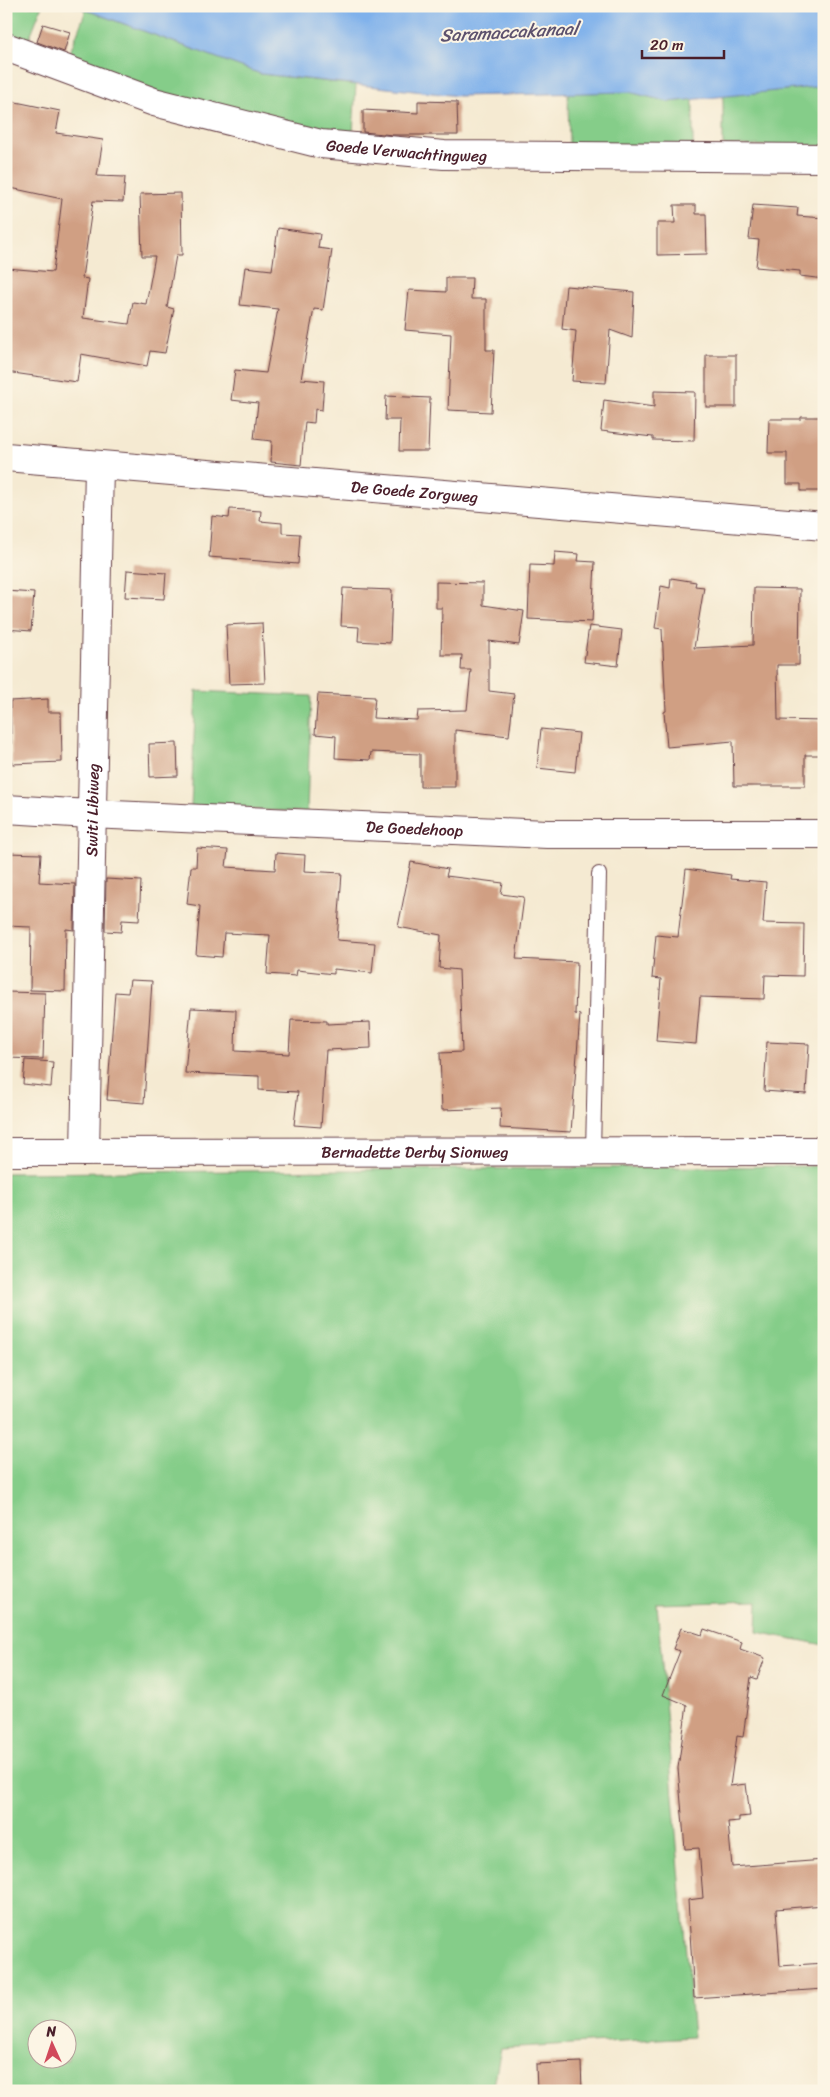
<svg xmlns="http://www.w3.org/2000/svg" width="830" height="2097" font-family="Sriracha,sans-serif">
<rect width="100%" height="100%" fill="#fcf5e5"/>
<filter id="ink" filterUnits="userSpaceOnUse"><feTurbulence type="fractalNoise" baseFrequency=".02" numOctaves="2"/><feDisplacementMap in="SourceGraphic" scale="10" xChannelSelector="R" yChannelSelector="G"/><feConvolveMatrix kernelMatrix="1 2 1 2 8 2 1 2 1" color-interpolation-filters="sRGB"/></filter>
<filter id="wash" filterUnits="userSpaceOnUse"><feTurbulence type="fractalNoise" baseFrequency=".0096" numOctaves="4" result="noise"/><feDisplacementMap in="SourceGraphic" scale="20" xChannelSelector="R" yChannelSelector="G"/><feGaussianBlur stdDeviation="1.12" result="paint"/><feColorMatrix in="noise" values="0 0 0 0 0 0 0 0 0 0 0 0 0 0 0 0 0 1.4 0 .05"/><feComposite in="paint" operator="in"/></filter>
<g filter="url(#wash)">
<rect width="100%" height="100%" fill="#f5ead2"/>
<g fill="#85cd89" stroke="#68765a" fill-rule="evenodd">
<path d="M 6,6 L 42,6 L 27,44 L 6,35 Z"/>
<path d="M 86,10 L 261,74 L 356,85 L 353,133 L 253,117 L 168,96 L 67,60 Z"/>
<path d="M 824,86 L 824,146 L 723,145 L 723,96 Z"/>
<path d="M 630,92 L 669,102 L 693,99 L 693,147 L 569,146 L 568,93 Z"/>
<path d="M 196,691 L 311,696 L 307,812 L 191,807 Z"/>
<path d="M 824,1166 L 824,1645 L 757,1632 L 758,1601 L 657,1604 L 693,2037 L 501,2048 L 493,2091 L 6,2091 L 6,1173 ZM 38,2030 L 68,2030 L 68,2060 L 38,2060 Z"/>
</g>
<path fill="#7fb1eb" stroke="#64688b" d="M 65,6 L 824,6 L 824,86 L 669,102 L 629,92 L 459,96 L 261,74 L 78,7 Z"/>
<g id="blocks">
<g fill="#d09f83">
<path d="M 43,24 L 70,32 L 64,52 L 37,42 Z"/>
<path d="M 6,100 L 60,111 L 56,133 L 103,140 L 97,176 L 125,177 L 123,202 L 93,201 L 82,278 L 88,279 L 83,318 L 129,324 L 133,302 L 146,304 L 155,256 L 142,256 L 140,194 L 181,193 L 182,255 L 176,255 L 167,307 L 174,309 L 165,353 L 150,351 L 147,366 L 81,354 L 77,382 L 6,372 L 6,268 L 53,272 L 62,199 L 6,187 Z"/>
<path d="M 418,101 L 457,102 L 458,135 L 393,135 L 363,132 L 363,110 L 418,113 Z"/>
<path d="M 674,205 L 696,205 L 696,214 L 706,214 L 707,254 L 657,255 L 657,223 L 675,223 Z"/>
<path d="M 753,205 L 798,208 L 797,216 L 824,218 L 824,279 L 800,276 L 800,271 L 756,267 L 759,240 L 749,239 Z"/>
<path d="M 278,228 L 320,234 L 318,248 L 332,250 L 323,310 L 314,309 L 301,379 L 324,381 L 322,410 L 315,409 L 314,423 L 305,422 L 301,465 L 271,462 L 272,441 L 254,439 L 258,403 L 231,400 L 235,370 L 266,373 L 278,309 L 240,305 L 245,267 L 272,270 Z"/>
<path d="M 446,278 L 472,278 L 471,299 L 486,299 L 486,350 L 494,350 L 491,412 L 448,410 L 451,334 L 405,330 L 409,290 L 446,292 Z"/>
<path d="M 566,286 L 634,292 L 632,338 L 610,330 L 606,383 L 572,381 L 576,331 L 562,329 Z"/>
<rect x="706" y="355" width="30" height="52"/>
<path d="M 654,391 L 695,392 L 694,441 L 653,440 L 653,437 L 601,431 L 604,400 L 654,407 Z"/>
<path d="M 386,396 L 430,398 L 428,451 L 399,451 L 400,420 L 385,420 Z"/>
<path d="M 801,417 L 824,417 L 824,491 L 801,491 L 801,484 L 787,484 L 787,453 L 768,453 L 769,419 L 801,419 Z"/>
<path d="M 230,509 L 261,511 L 260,521 L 282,523 L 282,533 L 300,534 L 298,564 L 209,557 L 212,516 L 229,518 Z"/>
<path d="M 555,552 L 579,554 L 578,561 L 595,562 L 592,622 L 528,619 L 530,565 L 554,566 Z"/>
<path d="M 127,570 L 166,573 L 164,599 L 125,597 Z"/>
<path d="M 671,578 L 696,582 L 695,586 L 704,587 L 694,648 L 753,645 L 754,588 L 800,589 L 799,665 L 777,665 L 778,720 L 824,721 L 824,755 L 805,755 L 805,786 L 734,786 L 733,741 L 667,747 L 664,712 L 666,711 L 662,629 L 655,628 L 661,586 L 670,588 Z"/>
<path d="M 436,582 L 483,583 L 483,605 L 524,611 L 519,645 L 489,641 L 489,691 L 514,694 L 509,736 L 455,730 L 455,787 L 420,787 L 420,754 L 371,752 L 370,760 L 335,758 L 336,736 L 315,734 L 318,694 L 375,697 L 373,718 L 417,720 L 418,711 L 467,710 L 471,670 L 461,670 L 462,655 L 441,655 L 442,608 L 436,608 Z"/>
<path d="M 343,588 L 392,590 L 390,643 L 358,641 L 359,627 L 341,626 Z"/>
<path d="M 6,591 L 34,593 L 31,631 L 6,629 Z"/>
<path d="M 262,623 L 265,683 L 229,684 L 226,625 Z"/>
<path d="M 589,626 L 622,630 L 618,666 L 584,662 Z"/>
<path d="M 48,699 L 48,712 L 61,712 L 62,762 L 12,764 L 10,701 Z"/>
<path d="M 541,729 L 579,733 L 575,772 L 537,768 Z"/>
<path d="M 177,743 L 178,776 L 150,777 L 149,744 Z"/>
<path d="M 197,848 L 228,850 L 226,867 L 275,870 L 276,853 L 305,855 L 304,871 L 342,873 L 337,940 L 375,943 L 372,973 L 334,969 L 334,974 L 297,970 L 296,976 L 267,974 L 270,935 L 224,933 L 222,957 L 196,955 L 200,906 L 187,904 L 191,867 L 196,867 Z"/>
<path d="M 7,853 L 41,854 L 39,882 L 75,884 L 74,930 L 66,929 L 65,991 L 30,990 L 31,927 L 6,926 Z"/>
<path d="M 411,862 L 448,869 L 446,876 L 503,883 L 501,894 L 524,897 L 516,959 L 577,962 L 575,1014 L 580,1015 L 571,1132 L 500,1128 L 501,1108 L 442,1110 L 440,1053 L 462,1052 L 459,970 L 439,968 L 441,935 L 398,927 Z"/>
<path d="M 686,869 L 731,875 L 730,879 L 766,882 L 763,923 L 804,924 L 803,976 L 765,975 L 764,999 L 700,997 L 696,1044 L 656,1041 L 661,979 L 652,978 L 656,935 L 678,937 Z"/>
<path d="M 106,879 L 141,881 L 139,921 L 122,920 L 121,932 L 105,931 Z"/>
<path d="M 130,980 L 152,981 L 144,1103 L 107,1100 L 115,992 L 128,993 Z"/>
<path d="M 6,992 L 45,993 L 43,1059 L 6,1058 Z"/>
<path d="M 191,1008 L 236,1010 L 235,1051 L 289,1054 L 291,1020 L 327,1021 L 327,1024 L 370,1022 L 371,1048 L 326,1050 L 321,1127 L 294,1125 L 298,1092 L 259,1090 L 259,1076 L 185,1073 Z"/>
<path d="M 767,1042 L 809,1044 L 806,1094 L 764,1091 Z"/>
<path d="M 25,1060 L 53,1062 L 51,1087 L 23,1084 Z"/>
<path d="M 681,1628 L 702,1635 L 704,1629 L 742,1642 L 740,1649 L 765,1658 L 757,1679 L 751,1677 L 743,1737 L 737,1736 L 730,1786 L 746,1784 L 750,1816 L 739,1817 L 739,1821 L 728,1822 L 732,1867 L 824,1860 L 824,1905 L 776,1909 L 780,1966 L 824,1963 L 824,1989 L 694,1998 L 688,1900 L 703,1898 L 699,1848 L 685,1849 L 678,1768 L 687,1705 L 663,1695 L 680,1651 L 673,1649 Z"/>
<path d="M 581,2062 L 582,2091 L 537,2091 L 536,2064 Z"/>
</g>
</g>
</g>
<g filter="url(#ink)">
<use href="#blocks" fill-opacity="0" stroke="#643d44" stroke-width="1"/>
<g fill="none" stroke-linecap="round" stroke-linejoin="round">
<defs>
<path id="service" d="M 593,1152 L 599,874"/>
<g id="minor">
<path id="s1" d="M 6,47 L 154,102 L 321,144 L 444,155 L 824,158"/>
<path id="s2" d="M 6,457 L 824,526"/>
<path id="s3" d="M 6,809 L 90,814 L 547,834 L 824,834"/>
<path id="s4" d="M 6,1152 L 824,1151"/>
<path id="s5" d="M 85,1152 L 99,466"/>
</g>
</defs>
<use href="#service" stroke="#643d44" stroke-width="16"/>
<use href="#minor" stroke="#643d44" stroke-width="30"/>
<use href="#service" stroke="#fff" stroke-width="14"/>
<use href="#minor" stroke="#fff" stroke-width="28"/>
</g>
</g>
<g text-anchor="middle" stroke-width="4" stroke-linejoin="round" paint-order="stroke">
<g font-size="16" fill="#4a1f2b" stroke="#fcf5e5">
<text dy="6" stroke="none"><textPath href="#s1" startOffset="416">Goede Verwachtingweg</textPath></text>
<text dy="6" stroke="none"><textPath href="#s2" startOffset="410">De Goede Zorgweg</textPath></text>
<text dy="6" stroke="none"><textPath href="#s5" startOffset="342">Switi Libiweg</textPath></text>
<text dy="6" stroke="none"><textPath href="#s3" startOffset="409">De Goedehoop</textPath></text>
<text dy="6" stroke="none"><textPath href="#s4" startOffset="409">Bernadette Derby Sionweg</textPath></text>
</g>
<g font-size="18" font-style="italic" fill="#5d526e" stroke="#fcf5e5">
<text transform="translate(509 32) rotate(-3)" y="6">Saramaccakanaal</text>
</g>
</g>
<rect width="830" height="2097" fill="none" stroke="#fcf5e5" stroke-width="25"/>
<g transform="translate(52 2044) rotate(357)"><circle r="24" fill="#fcf5e5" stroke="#b59f9b"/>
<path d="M0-4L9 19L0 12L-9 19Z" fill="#d1495b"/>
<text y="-8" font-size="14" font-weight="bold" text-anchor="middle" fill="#4a1f2b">N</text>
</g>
<path d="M642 50v8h82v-8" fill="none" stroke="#4a1f2b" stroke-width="2.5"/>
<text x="650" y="50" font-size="15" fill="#4a1f2b" stroke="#fcf5e5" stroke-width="4" paint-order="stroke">20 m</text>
</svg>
